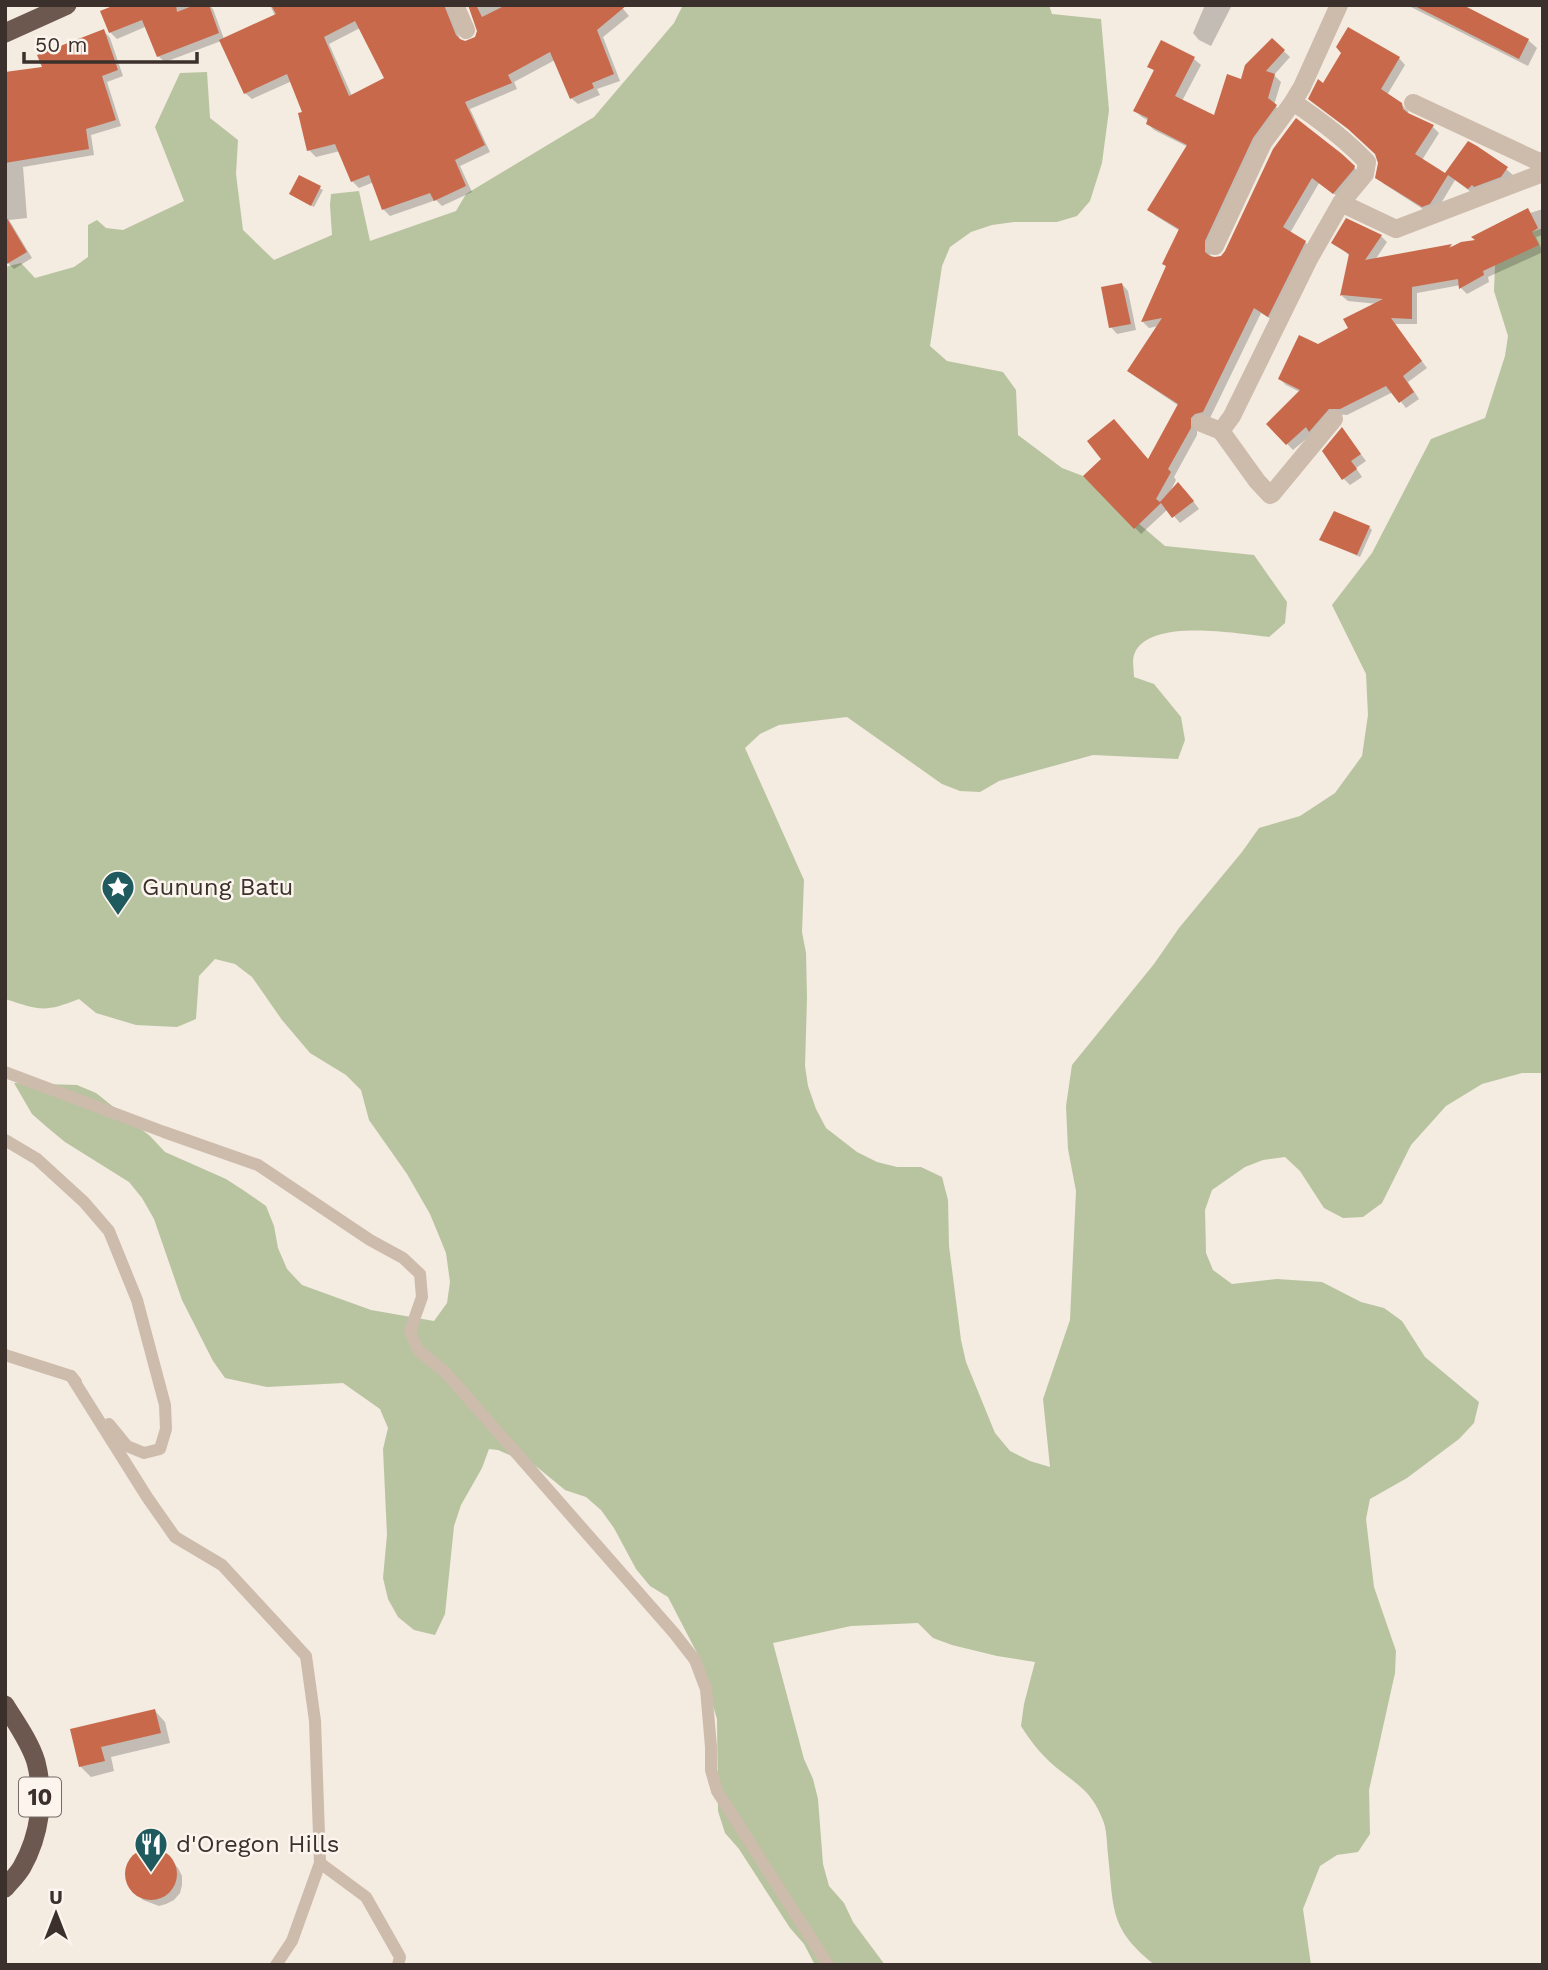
<svg xmlns="http://www.w3.org/2000/svg" width="1548" height="1970" font-family="'Work Sans',sans-serif">
<rect width="100%" height="100%" fill="#f4ebe1"/>
<path fill="#b8c4a0" d="M 683,5 L 1049,5 L 1052,14 L 1101,19 L 1109,110 L 1102,163 L 1090,201 L 1077,216 L 1057,222 L 1014,222 L 992,225 L 971,232 L 950,247 L 942,266 L 930,346 L 947,361 L 1003,372 L 1016,390 L 1018,435 L 1062,468 L 1083,476 L 1165,546 L 1254,555 L 1287,602 L 1285,623 L 1269,637 C 1238,634 1147,617 1134,655 C 1132,661 1134,671 1134,677 L 1154,684 L 1181,717 L 1185,740 L 1178,759 L 1093,755 L 999,781 L 980,792 L 960,791 L 942,784 L 847,717 L 779,725 L 760,734 L 745,748 L 804,880 L 802,932 L 806,953 L 807,998 L 805,1066 L 808,1086 L 816,1109 L 826,1128 L 857,1152 L 877,1162 L 897,1167 L 921,1167 L 942,1177 L 948,1200 L 949,1246 L 961,1340 L 966,1362 L 995,1433 L 1010,1451 L 1030,1461 L 1050,1467 L 1043,1399 L 1070,1320 L 1076,1191 L 1068,1149 L 1066,1106 L 1072,1065 L 1154,964 L 1179,928 L 1242,852 L 1259,828 L 1300,816 L 1335,793 L 1362,756 L 1368,715 L 1366,674 L 1332,605 L 1372,553 L 1431,439 L 1485,418 L 1505,356 L 1508,336 L 1494,291 L 1495,265 L 1532,232 L 1543,228 L 1543,1073 L 1522,1073 L 1482,1084 L 1446,1106 L 1411,1145 L 1382,1203 L 1363,1217 L 1343,1218 L 1324,1208 L 1300,1171 L 1285,1157 L 1263,1160 L 1245,1167 L 1212,1190 L 1205,1210 L 1206,1253 L 1213,1270 L 1232,1284 L 1277,1279 L 1322,1282 L 1361,1302 L 1384,1308 L 1402,1321 L 1425,1357 L 1479,1402 L 1474,1423 L 1459,1439 L 1407,1478 L 1370,1499 L 1366,1519 L 1374,1587 L 1396,1651 L 1395,1673 L 1369,1790 L 1370,1834 L 1358,1852 L 1337,1855 L 1320,1866 L 1303,1909 L 1311,1965 L 1155,1965 C 1109,1929 1114,1909 1108,1855 C 1107,1845 1107,1833 1104,1823 C 1092,1789 1076,1785 1051,1763 C 1039,1752 1030,1740 1021,1726 L 1024,1704 L 1035,1662 L 997,1656 L 952,1645 L 933,1638 L 918,1623 L 851,1626 L 773,1643 L 804,1759 L 813,1779 L 818,1799 L 823,1864 L 829,1886 L 844,1903 L 853,1922 L 885,1965 L 815,1965 L 804,1944 L 790,1928 L 739,1849 L 725,1833 L 718,1811 L 717,1719 L 697,1653 L 668,1597 L 650,1586 L 636,1569 L 614,1528 L 601,1510 L 586,1497 L 565,1490 L 537,1467 L 498,1450 L 489,1449 L 482,1468 L 461,1505 L 454,1526 L 445,1614 L 435,1635 L 414,1630 L 398,1617 L 388,1599 L 383,1578 L 387,1535 L 383,1449 L 388,1428 L 380,1409 L 343,1383 L 267,1387 L 225,1378 L 213,1361 L 182,1300 L 154,1219 L 142,1198 L 129,1182 L 65,1142 L 48,1128 L 32,1114 L 14,1083 L 77,1085 L 96,1093 L 150,1136 L 165,1152 L 226,1179 L 246,1192 L 266,1206 L 274,1226 L 278,1248 L 287,1269 L 302,1285 L 371,1310 L 434,1321 L 447,1303 L 450,1282 L 446,1253 L 430,1214 L 407,1174 L 369,1120 L 361,1090 L 346,1075 L 310,1053 L 282,1020 L 252,977 L 235,964 L 215,959 L 199,976 L 196,1019 L 177,1027 L 136,1025 L 96,1013 L 79,999 C 44,1013 40,1010 5,999 L 5,267 L 21,263 L 35,278 L 74,267 L 88,257 L 88,225 L 97,220 L 106,228 L 123,230 L 184,201 L 155,127 L 180,73 L 207,72 L 210,118 L 238,140 L 236,174 L 243,230 L 274,260 L 332,235 L 330,205 L 331,194 L 359,191 L 370,241 L 456,211 L 466,194 L 594,117 L 674,23 Z"/>
<g fill="#0003" fill-rule="evenodd">
<path d="M 120,5 L 209,5 L 213,9 L 224,39 L 275,16 L 270,5 L 452,5 L 450,12 L 461,42 L 466,43 L 476,39 L 479,31 L 469,5 L 620,5 L 629,16 L 603,37 L 620,81 L 597,89 L 600,95 L 578,104 L 571,98 L 555,60 L 514,82 L 517,89 L 470,109 L 490,152 L 460,166 L 472,192 L 442,206 L 436,200 L 390,216 L 384,210 L 374,182 L 359,188 L 352,181 L 340,151 L 316,157 L 309,150 L 304,114 L 292,81 L 252,99 L 245,93 L 221,41 L 165,62 L 158,56 L 145,27 L 117,39 L 110,32 ZM 360,28 L 387,78 L 352,96 L 329,44 Z"/>
<path d="M 1205,5 L 1232,5 L 1211,46 L 1199,40 L 1193,33 Z"/>
<path d="M 1407,5 L 1462,5 L 1528,40 L 1537,48 L 1528,66 Z"/>
<path d="M 104,31 L 110,38 L 123,76 L 107,82 L 121,126 L 91,135 L 94,155 L 23,167 L 27,218 L 9,220 L 32,258 L 14,269 L 5,260 L 5,73 L 44,69 Z"/>
<path d="M 1272,40 L 1290,57 L 1274,75 L 1281,82 L 1274,105 L 1282,112 L 1210,248 L 1211,258 L 1222,257 L 1226,252 L 1274,150 L 1341,155 L 1361,174 L 1341,199 L 1319,183 L 1290,233 L 1305,242 L 1312,249 L 1275,322 L 1261,313 L 1210,418 L 1197,425 L 1197,435 L 1174,477 L 1176,480 L 1170,492 L 1185,490 L 1199,509 L 1180,523 L 1168,509 L 1141,534 L 1085,476 L 1148,461 L 1179,406 L 1136,377 L 1129,371 L 1159,326 L 1149,328 L 1143,322 L 1168,267 L 1180,231 L 1156,216 L 1149,209 L 1188,147 L 1154,130 L 1148,124 L 1149,121 L 1142,117 L 1135,111 L 1155,72 L 1150,66 L 1162,42 L 1194,59 L 1201,65 L 1182,101 L 1216,117 Z"/>
<path d="M 1399,58 L 1405,65 L 1387,95 L 1401,104 L 1408,111 L 1409,116 L 1433,127 L 1439,133 L 1422,160 L 1446,175 L 1469,144 L 1506,169 L 1513,175 L 1475,195 L 1455,180 L 1437,210 L 1429,213 L 1384,184 L 1377,177 L 1380,163 L 1377,154 L 1324,85 Z"/>
<path d="M 300,177 L 323,190 L 314,207 L 291,194 Z"/>
<path d="M 1543,209 L 1543,235 L 1536,237 L 1543,252 L 1488,277 L 1489,282 L 1467,294 L 1461,288 L 1461,285 L 1417,293 L 1417,324 L 1394,324 L 1427,368 L 1408,382 L 1419,399 L 1406,408 L 1393,392 L 1347,415 L 1336,414 L 1293,450 L 1268,424 L 1300,392 L 1286,385 L 1280,379 L 1318,346 L 1350,329 L 1378,304 L 1348,301 L 1342,296 L 1350,256 L 1334,242 L 1381,236 L 1387,242 L 1375,260 L 1451,246 L 1453,248 L 1478,241 L 1530,213 Z"/>
<path d="M 1122,284 L 1128,291 L 1136,330 L 1117,334 L 1111,327 Z"/>
<path d="M 1342,429 L 1366,461 L 1356,468 L 1362,477 L 1350,485 L 1344,479 Z"/>
<path d="M 1369,527 L 1372,530 L 1360,557 L 1321,540 Z"/>
<path d="M 155,1711 L 165,1722 L 170,1743 L 111,1757 L 114,1771 L 91,1777 L 80,1766 L 72,1731 Z"/>
<path d="M 149,1850 L 165,1854 L 178,1868 L 182,1876 L 182,1885 L 180,1893 L 174,1900 L 166,1904 L 159,1906 L 143,1900 L 130,1887 L 127,1879 L 127,1871 L 129,1863 L 134,1857 Z"/>
</g>
<g fill="#c8694b" fill-rule="evenodd">
<path d="M 115,5 L 176,5 L 177,12 L 195,5 L 209,5 L 219,33 L 157,57 L 142,20 L 109,33 L 100,11 Z"/>
<path d="M 271,5 L 444,5 L 456,35 L 460,39 L 465,41 L 475,37 L 477,31 L 468,5 L 476,5 L 482,17 L 506,5 L 627,5 L 597,30 L 614,74 L 592,83 L 594,88 L 570,99 L 550,52 L 508,75 L 512,83 L 465,102 L 485,145 L 455,160 L 466,186 L 434,201 L 430,193 L 382,210 L 369,175 L 351,182 L 335,144 L 307,151 L 298,113 L 302,112 L 287,74 L 244,94 L 219,40 L 276,14 ZM 355,21 L 384,78 L 349,96 L 324,37 Z"/>
<path d="M 1413,5 L 1463,5 L 1529,39 L 1519,59 Z"/>
<path d="M 1348,27 L 1400,57 L 1381,89 L 1402,103 L 1403,109 L 1408,113 L 1434,125 L 1415,154 L 1445,173 L 1468,141 L 1477,146 L 1508,167 L 1501,177 L 1474,187 L 1472,185 L 1468,189 L 1448,175 L 1430,204 L 1422,207 L 1375,178 L 1378,163 L 1375,154 L 1348,129 L 1308,99 L 1318,79 L 1323,83 L 1341,53 L 1336,47 Z"/>
<path d="M 104,29 L 118,70 L 102,76 L 116,120 L 86,129 L 89,149 L 5,163 L 5,72 L 42,67 L 37,55 Z"/>
<path d="M 1272,38 L 1285,50 L 1266,71 L 1275,74 L 1268,98 L 1277,105 L 1253,138 L 1205,241 L 1205,252 L 1210,256 L 1215,257 L 1221,256 L 1225,251 L 1273,149 L 1296,118 L 1342,154 L 1355,166 L 1354,169 L 1333,194 L 1312,178 L 1283,227 L 1306,241 L 1268,317 L 1254,308 L 1203,412 L 1195,414 L 1191,418 L 1191,428 L 1168,469 L 1171,472 L 1156,499 L 1160,502 L 1178,482 L 1194,501 L 1172,518 L 1161,503 L 1134,529 L 1083,476 L 1101,459 L 1087,441 L 1114,419 L 1148,459 L 1178,404 L 1127,371 L 1162,318 L 1141,322 L 1166,266 L 1162,264 L 1179,229 L 1147,210 L 1187,145 L 1146,124 L 1148,118 L 1133,111 L 1154,70 L 1147,67 L 1161,40 L 1195,57 L 1175,96 L 1214,115 L 1227,74 L 1241,79 L 1245,65 Z"/>
<path d="M 299,175 L 321,186 L 311,206 L 289,194 Z"/>
<path d="M 1528,208 L 1538,228 L 1532,232 L 1539,245 L 1483,271 L 1484,275 L 1459,289 L 1458,279 L 1412,287 L 1412,319 L 1391,318 L 1422,361 L 1403,376 L 1414,392 L 1399,403 L 1386,386 L 1340,409 L 1329,409 L 1309,432 L 1306,427 L 1286,445 L 1266,424 L 1300,390 L 1278,379 L 1299,335 L 1318,344 L 1348,328 L 1343,319 L 1383,299 L 1342,295 L 1340,296 L 1349,254 L 1331,243 L 1346,218 L 1382,235 L 1365,260 L 1452,244 L 1449,248 L 1461,242 L 1475,240 L 1471,237 Z"/>
<path d="M 5,215 L 27,252 L 5,265 Z"/>
<path d="M 1122,283 L 1131,324 L 1109,328 L 1101,287 Z"/>
<path d="M 1342,427 L 1361,454 L 1351,461 L 1357,469 L 1342,480 L 1322,451 Z"/>
<path d="M 1334,511 L 1370,526 L 1357,555 L 1319,540 Z"/>
<path d="M 155,1709 L 161,1733 L 101,1747 L 105,1761 L 79,1767 L 70,1729 Z"/>
<circle cx="151" cy="1874" r="26"/>
</g>
<g fill="none" stroke-linecap="round" stroke-linejoin="round">
<g stroke="#cdbbac" stroke-width="12">
<path d="M 5,1072 L 164,1132 L 258,1165 L 370,1240 L 403,1258 L 420,1274 L 422,1297 L 410,1331 L 418,1350 L 446,1373 L 674,1633 L 695,1660 L 706,1689 L 711,1747 L 711,1770 L 717,1791 L 828,1965"/>
<path d="M 5,1140 L 37,1159 L 84,1202 L 109,1231 L 137,1300 L 165,1405 L 166,1429 L 160,1449 L 144,1453 L 127,1446 L 109,1424"/>
<path d="M 5,1355 L 71,1376 L 76,1382"/>
<path d="M 71,1376 L 147,1497 L 175,1537 L 222,1565 L 306,1656 L 315,1721 L 320,1863 L 292,1941 L 276,1965"/>
<path d="M 320,1863 L 366,1897 L 400,1957 L 398,1965"/>
</g>
<g stroke="#cdbbac" stroke-width="18">
<path d="M 455,5 L 466,30"/>
<path d="M 1413,103 L 1535,160 L 1543,162"/>
<path d="M 1341,203 L 1396,229 L 1543,173"/>
<path d="M 1215,246 L 1263,143 L 1293,102 L 1302,87 L 1339,5"/>
<path d="M 1201,423 L 1221,431 L 1232,416 L 1309,259 L 1341,203 L 1365,174 L 1367,162 C 1345,139 1320,120 1293,102"/>
<path d="M 1221,431 L 1257,481 L 1270,495 L 1272,494 L 1334,419"/>
</g>
<g stroke="#6c584f" stroke-width="19">
<path d="M 5,33 L 67,5"/>
<path d="M 5,1705 C 16,1723 30,1742 36,1762 C 45,1797 40,1835 22,1867 C 18,1874 11,1881 5,1888"/>
</g>
</g>
<defs>
<symbol id="sight-pin" viewBox="-11 -11 22 30"><path d="M0 17L-7.5 6A9.5 9.5 0 1 1 7.5 6Z" fill="#1f5a5e" stroke="#fbf5ee"/><path d="M0-6L1.8-2.2L6-1.7L2.9 1.2L3.7 5.4L0 3.3L-3.7 5.4L-2.9 1.2L-6-1.7L-1.8-2.2Z" fill="#fff"/></symbol>
<symbol id="restaurant-pin" viewBox="-11 -11 22 30"><path d="M0 17L-7.5 6A9.5 9.5 0 1 1 7.5 6Z" fill="#1f5a5e" stroke="#fbf5ee"/><path d="M-5-6h1v4h1v-4h1v4h1v-4h1v5L-1.5 .5V6h-2V.5L-5-1ZM5-6V6H3V1.5H1.5Q1.5-4 5-6Z" fill="#fff"/></symbol>
</defs>
<g fill-rule="evenodd">
<use href="#sight-pin" x="99" y="868" width="38" height="52"/>
<use href="#restaurant-pin" x="132" y="1825" width="38" height="52"/>
</g>
<g text-anchor="middle" stroke-width="5" stroke-linejoin="round" paint-order="stroke">
<rect fill="#fbf5ee" stroke="#756b66" stroke-width="2" x="19" y="1777.5" width="42" height="39" rx="5"/>
<g font-size="23" font-weight="bold" fill="#3b302b">
<text x="40" y="1805">10</text>
</g>
<g font-size="24" fill="#3b302b" stroke="#fbf5ee" text-anchor="start">
<text x="142" y="895">Gunung Batu</text>
<text x="176" y="1852">d'Oregon Hills</text>
</g>
</g>
<rect width="1548" height="1970" fill="none" stroke="#3b302b" stroke-width="14"/>
<g transform="translate(56 1914)" stroke="#fbf5ee" stroke-width="5" paint-order="stroke">
<path d="M0-5L12 26L0 18L-12 26Z" fill="#3b302b"/>
<text y="-10" font-size="19" font-weight="bold" text-anchor="middle" fill="#3b302b">U</text>
</g>
<path d="M24 52v10h173v-10" fill="none" stroke="#3b302b" stroke-width="3.5"/>
<text x="35" y="52" font-size="21" fill="#3b302b" stroke="#fbf5ee" stroke-width="5" paint-order="stroke">50 m</text>
</svg>
